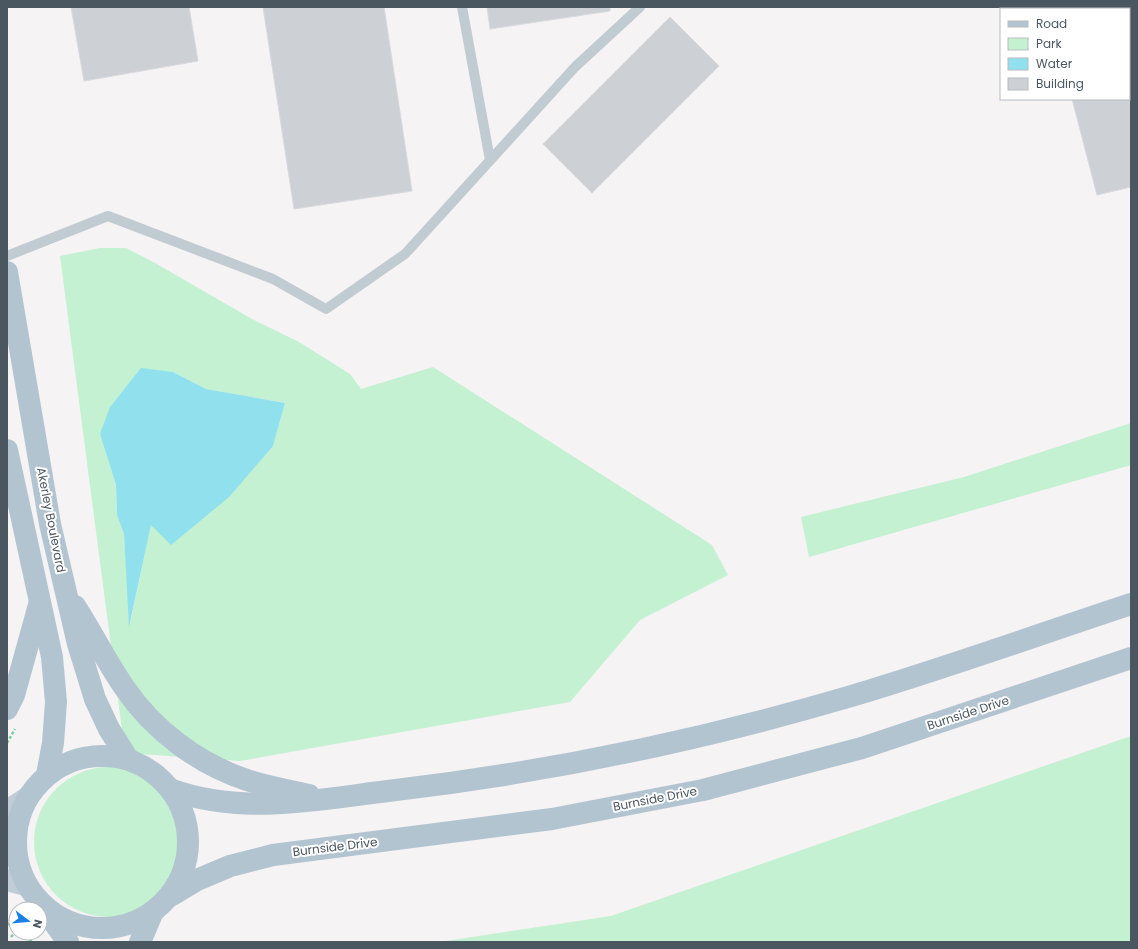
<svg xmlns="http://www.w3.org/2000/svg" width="1138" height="949" font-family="Poppins,sans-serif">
<rect width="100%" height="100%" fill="#f5f3f3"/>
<g fill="#c3f1d2" fill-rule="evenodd">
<path d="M 100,248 L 126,248 L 155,263 L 252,319 L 299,342 L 350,374 L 361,389 L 433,367 L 712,545 L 728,575 L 640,620 L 570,702 L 240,761 L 125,753 L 60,256 ZM 173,372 L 206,389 L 285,403 L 273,446 L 151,524 L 130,624 L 124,534 L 117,515 L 116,485 L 100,434 Z"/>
<path d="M 1131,423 L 1131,465 L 809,557 L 801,517 L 964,477 Z"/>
<path d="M 1131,736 L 1131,942 L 439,942 L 611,916 Z"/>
<circle cx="109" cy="842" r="75"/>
</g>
<path fill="#90e0ee" d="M 141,368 L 173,372 L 206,389 L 285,403 L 273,446 L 229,497 L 171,545 L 151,525 L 129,627 L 124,534 L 117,515 L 116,485 L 100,434 L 110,407 Z"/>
<g fill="#cdd0d5" stroke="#d7d9de">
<path d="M 71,7 L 189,7 L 198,61 L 84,81 Z"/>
<path d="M 263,7 L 384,7 L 412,191 L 294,209 Z"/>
<path d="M 487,7 L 610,7 L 610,11 L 490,29 Z"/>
<path d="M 1112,7 L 1131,7 L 1131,187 L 1097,195 L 1072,99 L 1129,99 L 1129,9 L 1104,9 Z"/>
<path d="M 670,17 L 719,66 L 592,193 L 543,144 Z"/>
</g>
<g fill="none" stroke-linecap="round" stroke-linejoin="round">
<g stroke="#7ad0a0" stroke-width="2.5" stroke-dasharray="3 2" stroke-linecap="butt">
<path d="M 7,743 L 15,729"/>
<path d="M 7,923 L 16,929"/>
<path d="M 22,933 L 32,942"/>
<path d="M 11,937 L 16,931"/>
</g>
<g stroke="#c1cbd2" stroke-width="10">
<path d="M 462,7 L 490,160"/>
<path d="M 7,256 L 108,216 L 273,279 L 326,309 L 405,254 L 575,67 L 640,7"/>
</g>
<g stroke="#c1ccd6" stroke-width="22">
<path d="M 7,811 L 27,798"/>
<path d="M 7,880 L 26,885"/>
</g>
<g stroke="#b3c4d1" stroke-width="22">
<path d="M 7,272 L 50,524 L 78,644 L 95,699 L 109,729 L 128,759"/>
<path d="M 7,450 L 52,657 L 56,702 L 53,743 L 47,775"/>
<path d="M 75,606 C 92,632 106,661 124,687 C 153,730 198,764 247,780 C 267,787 289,790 309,795"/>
<path d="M 7,709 L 14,695 L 39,605"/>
<circle cx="102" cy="842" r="86"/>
<path d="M 172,790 C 243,815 315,800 388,791 C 543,773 698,741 848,697 C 943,669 1037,635 1131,604"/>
<path d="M 172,895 L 197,880 L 230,866 L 273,855 L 552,819 L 703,790 L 862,748 L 1131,658"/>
<path d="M 48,914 L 68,942"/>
<path d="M 140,942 L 152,914"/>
</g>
</g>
<g text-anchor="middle" stroke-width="4" stroke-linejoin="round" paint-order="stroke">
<g font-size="12" fill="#4a5761" stroke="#fff">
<text transform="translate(51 520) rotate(79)" y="4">Akerley Boulevard</text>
<text transform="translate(968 713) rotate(-18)" y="4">Burnside Drive</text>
<text transform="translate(655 799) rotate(-11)" y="4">Burnside Drive</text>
<text transform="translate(335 847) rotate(-7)" y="4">Burnside Drive</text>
</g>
</g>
<rect width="1138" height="949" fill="none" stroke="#4a5761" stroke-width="16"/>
<rect x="1000" y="8" width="130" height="92" fill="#ffffff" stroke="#b7bcc0"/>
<rect x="1008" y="21" width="20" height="6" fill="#b3c4d1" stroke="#b7bcc0"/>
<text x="1036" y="28" font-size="12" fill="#4a5761">Road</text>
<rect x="1008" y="38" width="20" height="12" fill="#c3f1d2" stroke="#b7bcc0"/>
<text x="1036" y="48" font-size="12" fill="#4a5761">Park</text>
<rect x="1008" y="58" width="20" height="12" fill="#90e0ee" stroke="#b7bcc0"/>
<text x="1036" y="68" font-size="12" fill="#4a5761">Water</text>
<rect x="1008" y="78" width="20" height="12" fill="#cdd0d5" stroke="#b7bcc0"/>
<text x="1036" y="88" font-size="12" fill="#4a5761">Building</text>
<g transform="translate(28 921) rotate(106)"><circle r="19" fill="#ffffff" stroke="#b7bcc0"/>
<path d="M0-3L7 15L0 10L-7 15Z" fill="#1a80e7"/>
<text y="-6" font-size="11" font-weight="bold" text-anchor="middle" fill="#4a5761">N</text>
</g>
</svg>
